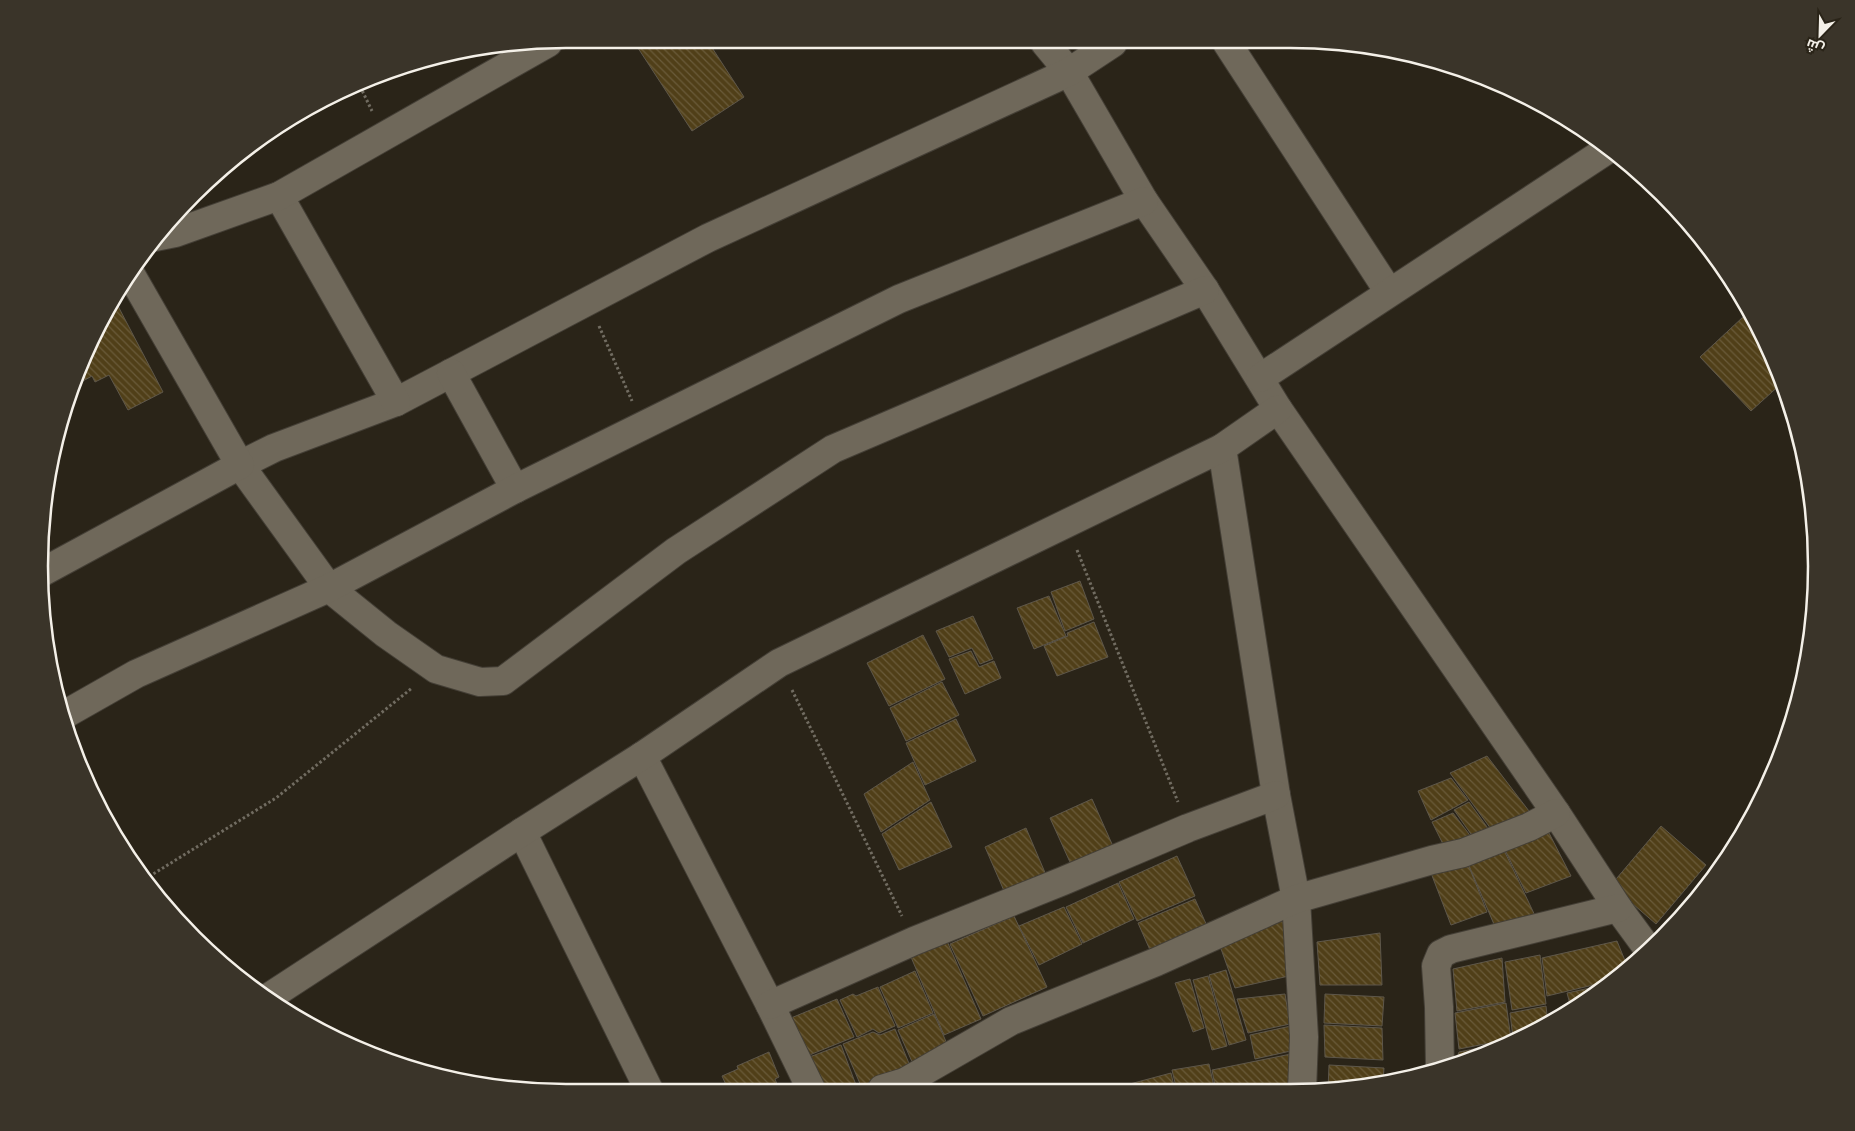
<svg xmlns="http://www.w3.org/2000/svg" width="1855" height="1131" font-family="Merriweather,Cairo,serif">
<defs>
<pattern id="building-back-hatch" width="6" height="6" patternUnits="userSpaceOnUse" patternTransform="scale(1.25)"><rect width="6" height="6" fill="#503f18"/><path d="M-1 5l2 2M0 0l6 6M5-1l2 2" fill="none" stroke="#6a5b3a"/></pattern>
</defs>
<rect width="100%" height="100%" fill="#2a2418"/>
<g fill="url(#building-back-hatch)" stroke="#5e574a">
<path d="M 645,43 L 709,43 L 744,97 L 692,131 L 638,48 Z"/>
<path d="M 118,306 L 163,392 L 128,410 L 109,375 L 95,382 L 92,376 L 70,388 L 93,332 L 106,312 Z"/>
<path d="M 1743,317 L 1761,336 L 1782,383 L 1751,411 L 1700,357 Z"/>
<path d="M 1080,581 L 1094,619 L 1065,631 L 1051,592 Z"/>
<path d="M 1049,596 L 1066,636 L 1034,649 L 1017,608 Z"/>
<path d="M 973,616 L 993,659 L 980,664 L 972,648 L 949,657 L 936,631 Z"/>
<path d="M 1094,622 L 1108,657 L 1057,676 L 1044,646 L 1068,636 L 1067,633 Z"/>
<path d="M 923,635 L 945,679 L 889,706 L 867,663 Z"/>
<path d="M 971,651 L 979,667 L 994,661 L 1001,678 L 965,694 L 949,659 Z"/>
<path d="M 942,682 L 959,715 L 906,741 L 890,708 Z"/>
<path d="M 956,719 L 976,761 L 925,785 L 906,743 Z"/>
<path d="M 1487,756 L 1532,815 L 1494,833 L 1450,773 Z"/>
<path d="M 913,762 L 930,800 L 881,832 L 864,794 Z"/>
<path d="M 1451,778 L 1468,800 L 1431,820 L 1418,791 Z"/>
<path d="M 1092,799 L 1116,853 L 1074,871 L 1050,818 Z"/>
<path d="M 931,802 L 952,847 L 899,870 L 882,834 Z"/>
<path d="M 1469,802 L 1495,838 L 1478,844 L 1454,810 Z"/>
<path d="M 1453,813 L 1472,838 L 1445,848 L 1432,822 Z"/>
<path d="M 1661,826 L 1706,865 L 1656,924 L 1611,885 Z"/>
<path d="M 1026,828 L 1049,882 L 1008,900 L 985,847 Z"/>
<path d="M 1549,833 L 1571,876 L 1526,893 L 1505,850 Z"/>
<path d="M 1503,848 L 1538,922 L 1499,936 L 1467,861 Z"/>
<path d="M 1177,856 L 1195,896 L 1137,921 L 1119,882 Z"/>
<path d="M 1466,859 L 1487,912 L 1451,925 L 1431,873 Z"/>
<path d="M 1118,883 L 1134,919 L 1083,943 L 1066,907 Z"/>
<path d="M 1195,899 L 1211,935 L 1154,959 L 1138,923 Z"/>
<path d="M 1064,907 L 1082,944 L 1039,965 L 1019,926 Z"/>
<path d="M 1287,915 L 1289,976 L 1235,988 L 1220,946 Z"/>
<path d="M 1014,916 L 1047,987 L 983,1016 L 950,944 Z"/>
<path d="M 1380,933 L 1382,985 L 1320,985 L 1317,942 Z"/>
<path d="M 947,941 L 981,1019 L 944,1035 L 911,957 Z"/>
<path d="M 1617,941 L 1628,968 L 1610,981 L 1547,996 L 1542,958 Z"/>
<path d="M 1540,955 L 1546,1004 L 1512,1010 L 1505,962 Z"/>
<path d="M 1502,958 L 1505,1002 L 1457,1011 L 1453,969 Z"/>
<path d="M 1226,970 L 1246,1040 L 1229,1045 L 1209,975 Z"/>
<path d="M 915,971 L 933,1013 L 898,1028 L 880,987 Z"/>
<path d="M 1208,976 L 1227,1046 L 1212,1050 L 1193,980 Z"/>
<path d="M 1190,979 L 1204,1028 L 1193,1032 L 1175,983 Z"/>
<path d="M 1604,985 L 1571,1008 L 1567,993 Z"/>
<path d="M 878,987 L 895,1026 L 879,1033 L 873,1029 L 857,1037 L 840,1000 L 853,994 L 856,996 Z"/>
<path d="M 1285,994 L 1290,1024 L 1248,1033 L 1237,999 Z"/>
<path d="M 1325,994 L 1384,997 L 1382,1026 L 1324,1023 Z"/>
<path d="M 837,999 L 854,1037 L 807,1056 L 791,1018 Z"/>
<path d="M 1506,1003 L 1511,1039 L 1459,1049 L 1455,1013 Z"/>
<path d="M 1546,1006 L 1548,1024 L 1513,1038 L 1510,1013 Z"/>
<path d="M 934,1014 L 951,1053 L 913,1064 L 898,1030 Z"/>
<path d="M 1324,1025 L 1382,1028 L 1383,1060 L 1325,1057 Z"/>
<path d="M 1291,1026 L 1295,1050 L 1255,1059 L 1250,1035 Z"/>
<path d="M 895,1029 L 910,1066 L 861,1086 L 843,1044 L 873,1032 L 880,1035 Z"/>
<path d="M 1498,1044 L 1455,1062 L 1459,1052 Z"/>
<path d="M 841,1045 L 856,1085 L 844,1089 L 819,1089 L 807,1058 Z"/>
<path d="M 769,1052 L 779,1077 L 775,1079 L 779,1089 L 728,1089 L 722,1076 L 738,1069 L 737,1066 Z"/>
<path d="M 1291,1054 L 1295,1091 L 1216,1091 L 1212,1070 Z"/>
<path d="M 1209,1064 L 1215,1091 L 1177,1091 L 1172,1070 Z"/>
<path d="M 1329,1065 L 1384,1068 L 1383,1081 L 1328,1090 Z"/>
<path d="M 1171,1073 L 1175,1091 L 1127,1090 L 1126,1085 Z"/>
</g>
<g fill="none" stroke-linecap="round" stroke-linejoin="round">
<defs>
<g id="minor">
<path d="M 1045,43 L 1069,72 L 1144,201 L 1205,290 L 1278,409 L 1556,813 L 1618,908 L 1648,949"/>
<path d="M 1113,43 L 1069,72 L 708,238 L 396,402 L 274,448 L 240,465 L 329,588 L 386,634 L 436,669 L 480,682 L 503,681 L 676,551 L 833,449 L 1205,290"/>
<path d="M 1227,43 L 1389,292"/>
<path d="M 279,196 L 396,402"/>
<path d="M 155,237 L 175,233 L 279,196 L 548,43"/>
<path d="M 451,373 L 515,489"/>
<path d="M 1260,378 L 1610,148"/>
<path d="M 1222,448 L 1276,795 L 1296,899 L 1304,1037 L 1302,1091"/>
<path d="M 39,574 L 240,465 L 130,273"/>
<path d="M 62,716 L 136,674 L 329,588 L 515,489 L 899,299 L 1144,201"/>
<path d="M 642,756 L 770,1005 L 811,1089"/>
<path d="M 522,832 L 648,1088"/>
<path d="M 269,997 L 522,832 L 642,756 L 779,663 L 1222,448 L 1278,409"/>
<path d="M 770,1005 L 914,941 L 1063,881 L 1188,828 L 1276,795"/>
<path d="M 1440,1069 L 1439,1007 L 1436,966 L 1441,954 L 1451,949 L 1618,908"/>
<path d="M 882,1089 L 905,1082 L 1011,1021 L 1156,962 L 1296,899 L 1432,860 L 1463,853 L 1529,827 L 1556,813"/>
</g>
</defs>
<use href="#minor" stroke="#443f36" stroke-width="30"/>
<g stroke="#716c61" stroke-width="3" stroke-dasharray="2.5 2.5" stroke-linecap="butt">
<path d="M 358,82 L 372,111"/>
<path d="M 599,326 L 632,401"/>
<path d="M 1077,550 L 1178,802"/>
<path d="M 792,690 L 902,916"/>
<path d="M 145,879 L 276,798 L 412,688"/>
</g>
<use href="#minor" stroke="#6f685a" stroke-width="28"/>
</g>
<path d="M0 0H1855V1131H0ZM566 48H1290A518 518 0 0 1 1808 566V566A518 518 0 0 1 1290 1084H566A518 518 0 0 1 48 566V566A518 518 0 0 1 566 48Z" fill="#3a3429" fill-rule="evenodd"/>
<path fill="none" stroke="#f4f0e8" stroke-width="2.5" d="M566 48H1290A518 518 0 0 1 1808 566V566A518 518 0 0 1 1290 1084H566A518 518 0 0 1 48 566V566A518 518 0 0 1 566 48Z"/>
<g transform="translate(1820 35) rotate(203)" stroke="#2a2418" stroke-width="4" paint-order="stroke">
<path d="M0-4L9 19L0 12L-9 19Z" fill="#f4f0e8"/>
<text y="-8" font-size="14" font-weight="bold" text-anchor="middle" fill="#f4f0e8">ش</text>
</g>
</svg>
